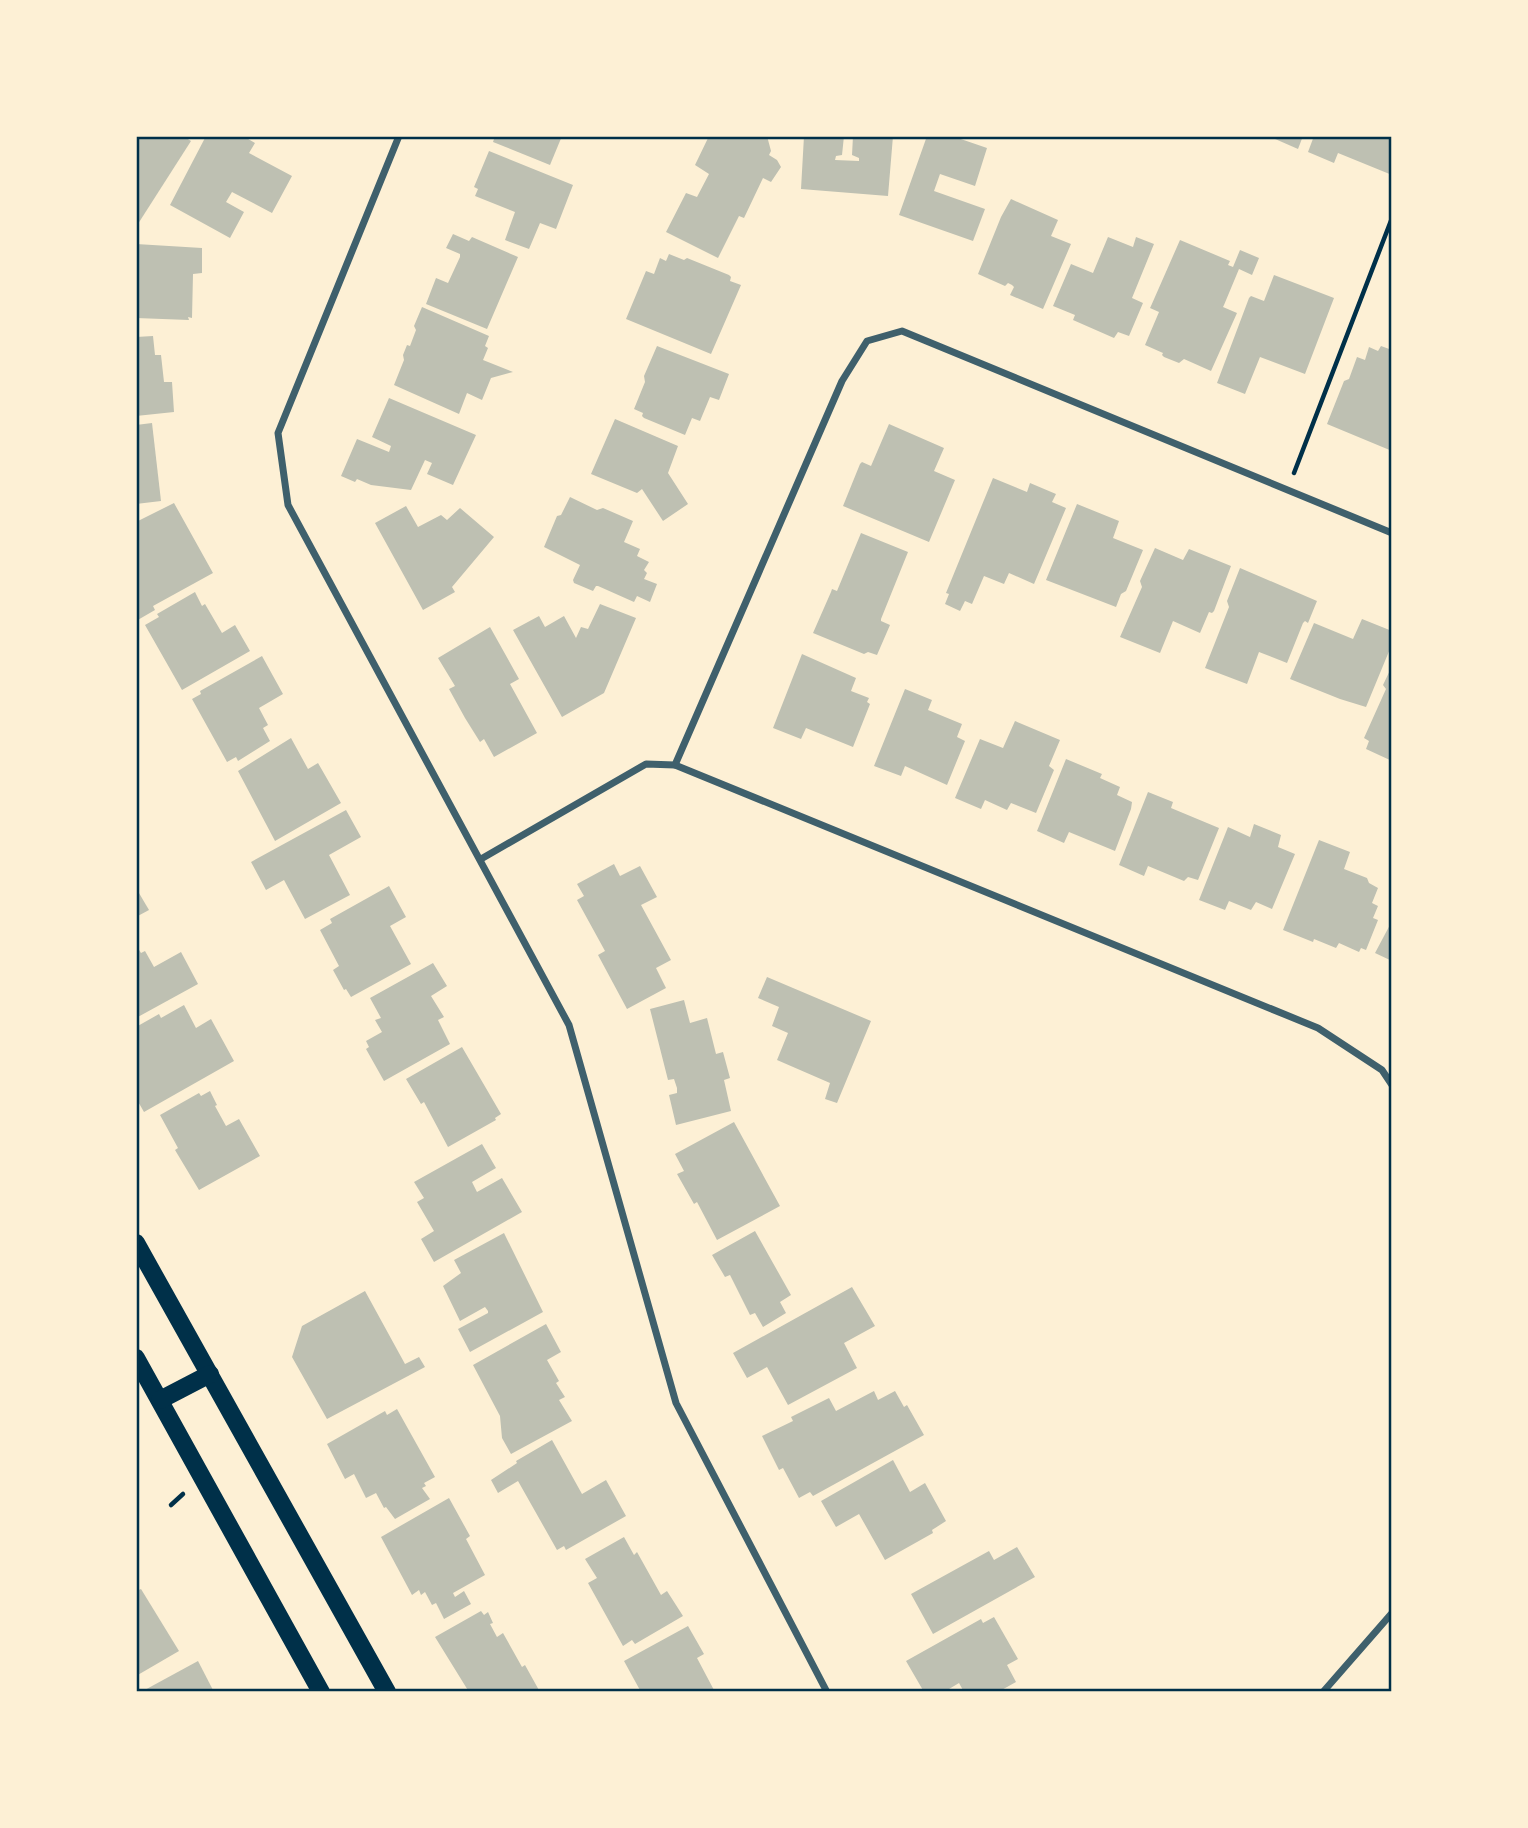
<svg xmlns="http://www.w3.org/2000/svg" width="1528" height="1828" font-family="'Exo 2',sans-serif">
<rect width="100%" height="100%" fill="#fdf0d5"/>
<g fill="#bec0b2">
<path d="M 136,136 L 183,136 L 191,141 L 136,227 Z"/>
<path d="M 206,136 L 243,136 L 255,143 L 249,153 L 292,176 L 272,213 L 232,192 L 226,202 L 244,212 L 230,238 L 170,205 Z"/>
<path d="M 495,136 L 562,136 L 550,165 L 493,142 Z"/>
<path d="M 709,136 L 767,136 L 771,151 L 769,155 L 777,160 L 781,167 L 771,182 L 763,178 L 744,218 L 739,216 L 718,258 L 666,232 L 686,193 L 697,197 L 709,174 L 695,165 Z"/>
<path d="M 804,136 L 844,136 L 842,155 L 836,156 L 835,160 L 859,161 L 859,158 L 852,155 L 853,136 L 893,136 L 888,196 L 801,189 Z"/>
<path d="M 927,136 L 952,136 L 987,148 L 975,186 L 940,174 L 934,191 L 985,209 L 973,241 L 899,215 Z"/>
<path d="M 1268,136 L 1303,136 L 1298,149 Z"/>
<path d="M 1314,136 L 1392,136 L 1392,175 L 1338,153 L 1334,163 L 1308,152 Z"/>
<path d="M 489,151 L 573,185 L 556,229 L 540,223 L 529,249 L 505,240 L 515,212 L 475,196 L 478,189 L 474,187 Z"/>
<path d="M 1011,199 L 1058,220 L 1051,236 L 1071,244 L 1043,309 L 1010,295 L 1014,287 L 1012,285 L 1008,283 L 1005,286 L 978,274 L 1001,217 Z"/>
<path d="M 453,234 L 469,241 L 472,237 L 518,257 L 487,329 L 426,304 L 436,278 L 448,283 L 460,257 L 460,254 L 446,248 Z"/>
<path d="M 1108,237 L 1133,247 L 1136,237 L 1154,244 L 1132,298 L 1143,303 L 1129,336 L 1118,332 L 1114,338 L 1073,320 L 1075,315 L 1053,306 L 1071,264 L 1093,273 Z"/>
<path d="M 1180,240 L 1230,261 L 1228,265 L 1233,267 L 1240,250 L 1259,258 L 1252,275 L 1239,269 L 1224,305 L 1223,307 L 1237,313 L 1211,371 L 1184,359 L 1179,363 L 1164,357 L 1162,355 L 1163,353 L 1145,345 L 1159,312 L 1150,308 L 1151,306 Z"/>
<path d="M 136,244 L 202,248 L 202,273 L 193,274 L 192,318 L 188,317 L 189,320 L 136,318 Z"/>
<path d="M 669,254 L 684,260 L 687,258 L 729,275 L 731,277 L 730,281 L 741,285 L 711,354 L 626,319 L 646,271 L 654,274 L 660,258 L 666,261 Z"/>
<path d="M 1274,275 L 1334,298 L 1305,374 L 1260,357 L 1245,394 L 1217,383 L 1249,298 L 1251,296 L 1264,301 Z"/>
<path d="M 422,307 L 489,336 L 485,346 L 488,348 L 483,360 L 513,372 L 491,378 L 482,400 L 467,393 L 459,414 L 394,385 L 404,360 L 403,355 L 407,345 L 410,346 L 416,330 L 414,326 Z"/>
<path d="M 153,336 L 155,355 L 161,355 L 164,382 L 172,382 L 174,412 L 136,416 L 136,337 Z"/>
<path d="M 657,346 L 729,374 L 719,400 L 710,397 L 700,421 L 692,418 L 685,435 L 644,418 L 642,416 L 643,413 L 634,409 L 645,382 L 644,376 Z"/>
<path d="M 1381,346 L 1392,350 L 1392,451 L 1327,424 L 1344,381 L 1349,379 L 1357,357 L 1365,360 L 1369,347 L 1378,351 Z"/>
<path d="M 389,398 L 476,435 L 453,485 L 427,474 L 432,463 L 425,460 L 411,490 L 371,485 L 357,479 L 355,482 L 341,476 L 357,439 L 389,452 L 391,446 L 372,437 Z"/>
<path d="M 615,419 L 678,446 L 668,473 L 688,504 L 663,521 L 642,489 L 637,493 L 591,474 Z"/>
<path d="M 152,423 L 161,501 L 136,504 L 136,425 Z"/>
<path d="M 889,424 L 944,448 L 934,471 L 955,480 L 929,542 L 843,506 L 860,464 L 862,462 L 871,466 Z"/>
<path d="M 993,478 L 1027,492 L 1030,483 L 1056,494 L 1052,502 L 1066,508 L 1034,584 L 1009,573 L 1004,584 L 984,576 L 972,604 L 965,601 L 960,611 L 945,604 L 949,594 L 946,593 Z"/>
<path d="M 570,497 L 597,510 L 603,508 L 633,521 L 624,542 L 640,549 L 637,556 L 649,562 L 644,570 L 647,573 L 644,579 L 657,584 L 650,602 L 637,596 L 634,602 L 598,586 L 596,586 L 593,591 L 574,583 L 573,580 L 580,565 L 544,547 L 557,516 L 561,515 Z"/>
<path d="M 174,503 L 213,573 L 153,606 L 155,610 L 136,621 L 136,522 Z"/>
<path d="M 1077,504 L 1119,521 L 1113,538 L 1143,550 L 1126,591 L 1121,594 L 1116,607 L 1046,580 Z"/>
<path d="M 406,506 L 418,527 L 441,515 L 447,520 L 460,508 L 494,537 L 452,587 L 455,592 L 423,610 L 375,523 Z"/>
<path d="M 861,533 L 908,552 L 881,619 L 881,621 L 890,625 L 877,655 L 868,652 L 864,654 L 813,633 L 831,592 L 832,589 L 837,591 Z"/>
<path d="M 1155,548 L 1183,560 L 1189,549 L 1231,566 L 1214,611 L 1212,613 L 1209,612 L 1200,633 L 1173,621 L 1160,653 L 1120,637 L 1142,587 L 1140,581 Z"/>
<path d="M 1240,568 L 1317,601 L 1308,623 L 1305,621 L 1303,623 L 1287,663 L 1259,652 L 1247,684 L 1205,668 L 1229,607 L 1227,601 Z"/>
<path d="M 195,592 L 202,606 L 205,604 L 222,633 L 235,625 L 250,651 L 182,690 L 145,625 L 159,617 L 157,614 Z"/>
<path d="M 600,604 L 636,618 L 604,693 L 562,717 L 513,630 L 539,616 L 545,627 L 564,616 L 576,638 L 581,627 L 588,629 Z"/>
<path d="M 1362,619 L 1392,631 L 1392,644 L 1366,707 L 1340,699 L 1290,679 L 1314,623 L 1353,639 Z"/>
<path d="M 490,627 L 519,679 L 510,684 L 537,733 L 494,757 L 484,739 L 480,742 L 465,718 L 449,689 L 455,686 L 438,658 Z"/>
<path d="M 802,654 L 856,678 L 851,691 L 869,698 L 867,702 L 870,704 L 853,747 L 806,728 L 801,739 L 773,728 Z"/>
<path d="M 262,656 L 283,694 L 259,708 L 268,725 L 263,728 L 270,741 L 238,761 L 236,757 L 227,762 L 192,699 L 201,694 L 200,691 Z"/>
<path d="M 1392,666 L 1392,761 L 1366,749 L 1369,741 L 1364,738 L 1386,689 L 1383,685 Z"/>
<path d="M 905,689 L 932,700 L 928,710 L 962,724 L 957,737 L 965,741 L 947,785 L 905,766 L 901,776 L 874,766 Z"/>
<path d="M 1015,721 L 1060,740 L 1049,766 L 1054,770 L 1036,813 L 1011,803 L 1007,810 L 985,800 L 981,809 L 955,798 L 980,739 L 1003,748 Z"/>
<path d="M 291,738 L 308,769 L 318,763 L 341,803 L 275,841 L 238,771 Z"/>
<path d="M 1066,759 L 1102,774 L 1100,778 L 1120,787 L 1117,795 L 1132,802 L 1131,809 L 1115,851 L 1069,832 L 1064,843 L 1037,831 Z"/>
<path d="M 1148,792 L 1173,802 L 1171,808 L 1219,828 L 1198,880 L 1188,877 L 1184,881 L 1148,866 L 1144,876 L 1119,865 Z"/>
<path d="M 346,810 L 361,837 L 329,855 L 350,895 L 305,919 L 284,880 L 266,890 L 251,862 Z"/>
<path d="M 1254,824 L 1281,835 L 1278,847 L 1295,854 L 1272,909 L 1256,902 L 1251,910 L 1229,901 L 1225,910 L 1199,900 L 1228,827 L 1250,837 Z"/>
<path d="M 1319,840 L 1350,852 L 1344,869 L 1367,878 L 1369,883 L 1378,888 L 1372,903 L 1378,906 L 1373,918 L 1378,920 L 1366,950 L 1361,948 L 1359,952 L 1339,943 L 1336,948 L 1314,939 L 1313,942 L 1283,930 Z"/>
<path d="M 614,864 L 620,876 L 640,866 L 657,897 L 641,905 L 671,960 L 656,968 L 666,988 L 627,1009 L 598,955 L 605,951 L 577,900 L 584,896 L 577,884 Z"/>
<path d="M 389,886 L 406,917 L 390,926 L 411,964 L 351,997 L 346,989 L 344,990 L 333,970 L 339,966 L 320,930 L 332,923 L 330,919 Z"/>
<path d="M 136,888 L 149,910 L 136,917 Z"/>
<path d="M 1392,921 L 1392,961 L 1375,953 Z"/>
<path d="M 136,945 L 141,953 L 145,951 L 154,967 L 181,952 L 198,984 L 136,1018 Z"/>
<path d="M 433,963 L 447,986 L 431,996 L 444,1017 L 438,1020 L 450,1044 L 384,1081 L 366,1049 L 369,1047 L 366,1041 L 382,1032 L 375,1020 L 381,1018 L 370,998 Z"/>
<path d="M 767,977 L 871,1021 L 837,1103 L 825,1099 L 830,1083 L 777,1060 L 788,1033 L 772,1026 L 779,1007 L 758,998 Z"/>
<path d="M 684,1000 L 690,1023 L 707,1018 L 716,1054 L 723,1052 L 730,1078 L 724,1080 L 731,1111 L 676,1125 L 669,1095 L 677,1093 L 677,1088 L 674,1079 L 668,1080 L 650,1009 Z"/>
<path d="M 184,1005 L 196,1028 L 211,1019 L 234,1061 L 144,1112 L 136,1098 L 136,1027 L 159,1014 L 161,1018 Z"/>
<path d="M 462,1047 L 501,1114 L 495,1118 L 496,1120 L 448,1147 L 424,1102 L 421,1104 L 406,1079 Z"/>
<path d="M 210,1091 L 217,1105 L 215,1106 L 226,1126 L 239,1119 L 260,1156 L 199,1190 L 175,1150 L 178,1148 L 160,1115 L 199,1093 L 201,1096 Z"/>
<path d="M 734,1122 L 780,1206 L 717,1240 L 697,1202 L 694,1204 L 677,1174 L 684,1171 L 675,1154 Z"/>
<path d="M 482,1144 L 496,1168 L 472,1182 L 477,1192 L 502,1178 L 522,1212 L 434,1262 L 421,1239 L 434,1231 L 417,1202 L 424,1198 L 414,1182 Z"/>
<path d="M 755,1231 L 791,1295 L 780,1302 L 786,1313 L 763,1327 L 755,1313 L 750,1315 L 730,1275 L 725,1277 L 712,1255 Z"/>
<path d="M 504,1233 L 543,1312 L 470,1352 L 458,1329 L 488,1313 L 488,1311 L 485,1307 L 460,1321 L 443,1286 L 461,1273 L 454,1260 Z"/>
<path d="M 852,1287 L 875,1326 L 844,1343 L 857,1368 L 788,1405 L 767,1367 L 747,1378 L 733,1353 Z"/>
<path d="M 365,1291 L 405,1364 L 419,1357 L 425,1367 L 327,1419 L 292,1357 L 302,1326 Z"/>
<path d="M 546,1324 L 561,1352 L 547,1360 L 559,1381 L 556,1383 L 565,1397 L 559,1400 L 572,1421 L 511,1454 L 502,1438 L 500,1416 L 473,1365 Z"/>
<path d="M 874,1391 L 878,1400 L 895,1391 L 904,1407 L 907,1405 L 924,1435 L 813,1496 L 810,1492 L 799,1498 L 783,1468 L 779,1470 L 762,1436 L 793,1421 L 791,1417 L 829,1398 L 836,1411 Z"/>
<path d="M 397,1409 L 435,1477 L 424,1483 L 426,1486 L 422,1488 L 430,1499 L 395,1519 L 386,1507 L 384,1508 L 376,1493 L 366,1498 L 354,1474 L 345,1479 L 327,1444 L 385,1411 L 387,1415 Z"/>
<path d="M 552,1440 L 582,1494 L 606,1480 L 626,1516 L 566,1550 L 564,1546 L 557,1550 L 518,1481 L 498,1493 L 491,1480 L 517,1463 L 516,1461 Z"/>
<path d="M 893,1460 L 910,1492 L 925,1483 L 946,1521 L 932,1530 L 933,1533 L 885,1560 L 859,1514 L 836,1527 L 821,1501 Z"/>
<path d="M 449,1498 L 470,1536 L 466,1539 L 485,1575 L 453,1593 L 455,1597 L 464,1591 L 471,1604 L 444,1619 L 436,1603 L 432,1605 L 425,1592 L 421,1595 L 419,1590 L 412,1595 L 381,1537 Z"/>
<path d="M 624,1537 L 634,1555 L 637,1552 L 661,1595 L 667,1591 L 683,1616 L 635,1644 L 632,1640 L 623,1646 L 588,1583 L 597,1578 L 585,1559 Z"/>
<path d="M 1017,1547 L 1035,1577 L 933,1634 L 911,1594 L 989,1551 L 994,1560 Z"/>
<path d="M 141,1589 L 179,1651 L 136,1676 L 136,1591 Z"/>
<path d="M 481,1611 L 484,1615 L 488,1612 L 493,1623 L 490,1624 L 497,1637 L 503,1633 L 522,1667 L 525,1665 L 540,1692 L 469,1692 L 435,1637 Z"/>
<path d="M 994,1617 L 1018,1659 L 1007,1665 L 1016,1682 L 998,1692 L 964,1692 L 959,1683 L 944,1692 L 924,1692 L 906,1661 L 981,1619 L 983,1623 Z"/>
<path d="M 688,1626 L 704,1654 L 697,1658 L 715,1692 L 641,1692 L 624,1661 Z"/>
<path d="M 198,1661 L 214,1692 L 141,1692 Z"/>
</g>
<g fill="none" stroke-linecap="round" stroke-linejoin="round">
<g stroke="#003049" stroke-width="4.5">
<path d="M 1294,473 L 1392,218"/>
<path d="M 171,1505 L 183,1494"/>
</g>
<g stroke="#3f606c" stroke-width="7">
<path d="M 399,136 L 278,433 L 288,505 L 569,1025 L 676,1403 L 827,1692"/>
<path d="M 675,765 L 1318,1028 L 1382,1070 L 1392,1085"/>
<path d="M 481,859 L 646,764 L 675,765 L 842,381 L 867,341 L 902,331 L 1392,533"/>
<path d="M 1323,1692 L 1392,1613"/>
</g>
<g stroke="#003049" stroke-width="18">
<path d="M 136,1243 L 387,1692"/>
<path d="M 136,1358 L 321,1692"/>
<path d="M 160,1400 L 210,1374"/>
</g>
</g>
<rect width="1528" height="1828" fill="none" stroke="#fdf0d5" stroke-width="276"/>
<rect x="138" y="138" width="1252" height="1552" fill="none" stroke="#003049" stroke-width="2.5"/>
</svg>
